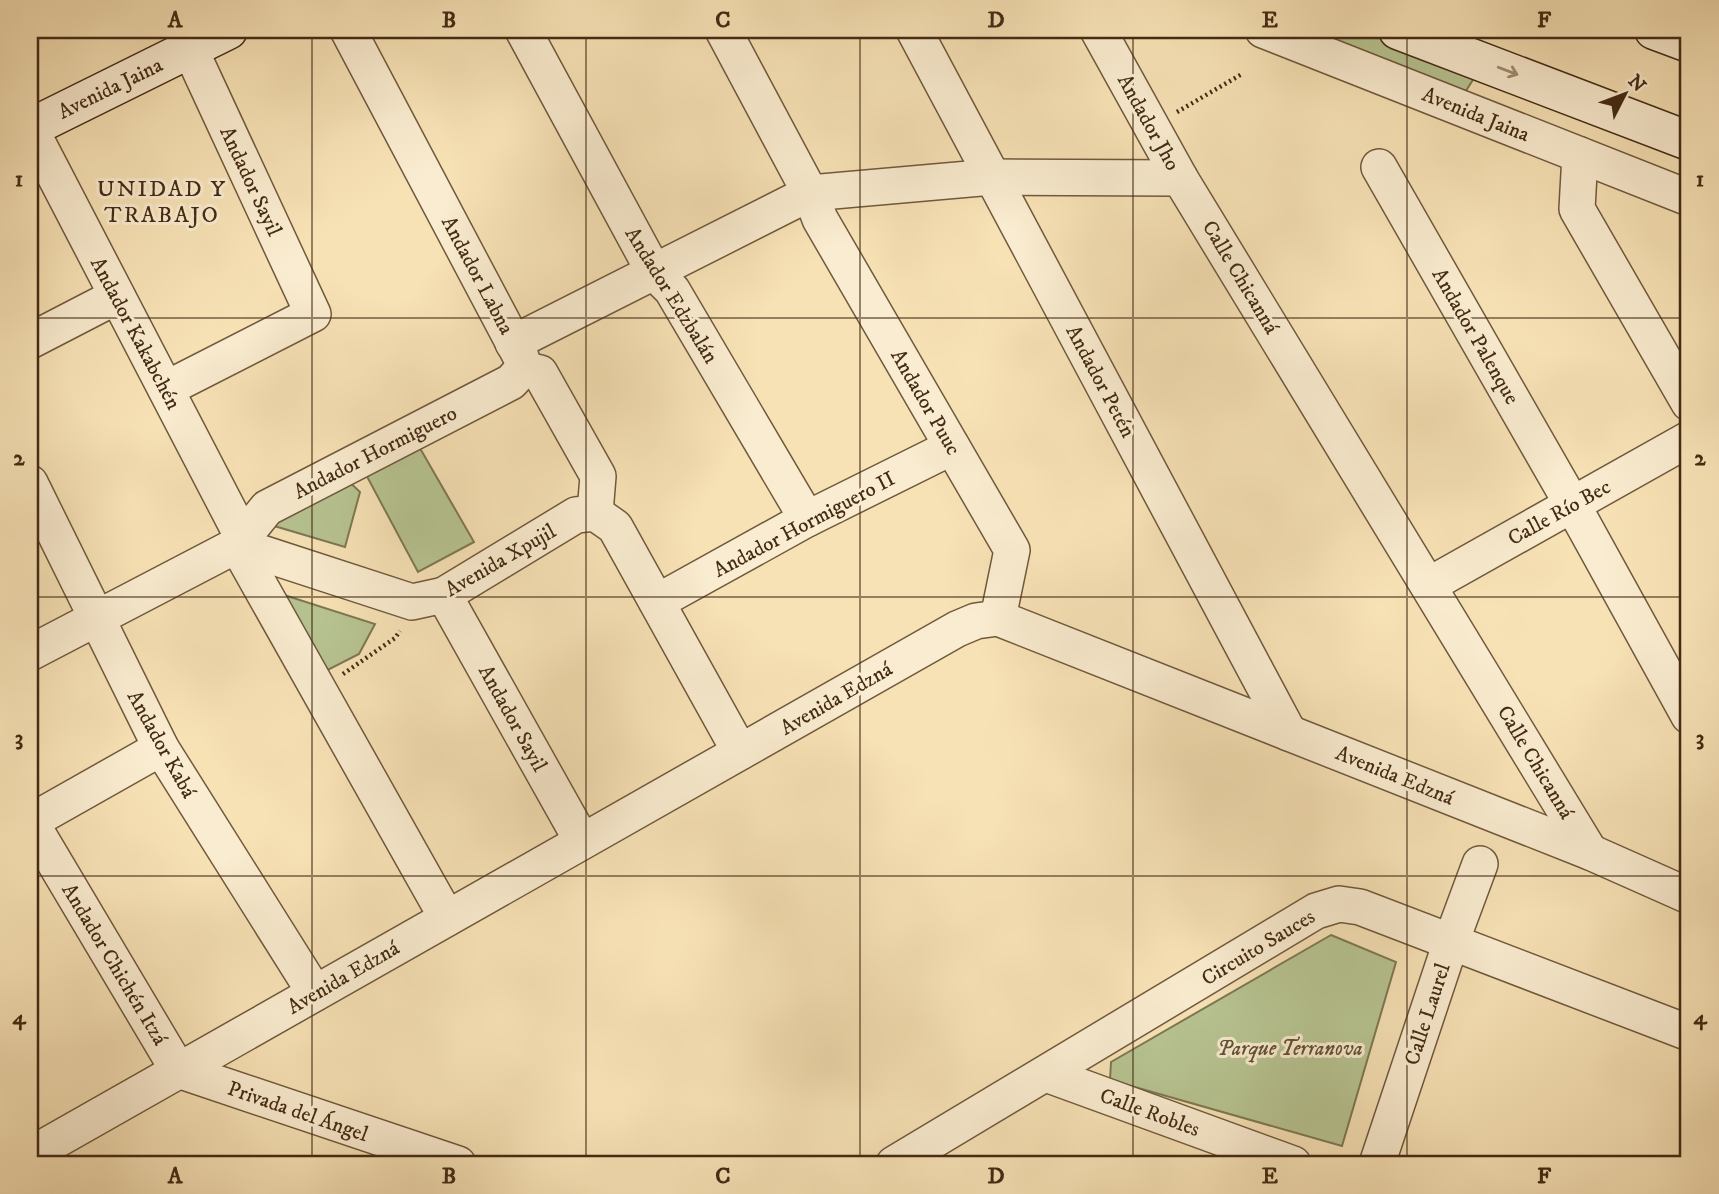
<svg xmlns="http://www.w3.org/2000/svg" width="1719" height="1194" font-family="'IM FELL DW Pica',serif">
<rect width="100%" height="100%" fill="#f7e2b6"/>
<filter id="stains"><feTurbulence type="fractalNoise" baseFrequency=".00286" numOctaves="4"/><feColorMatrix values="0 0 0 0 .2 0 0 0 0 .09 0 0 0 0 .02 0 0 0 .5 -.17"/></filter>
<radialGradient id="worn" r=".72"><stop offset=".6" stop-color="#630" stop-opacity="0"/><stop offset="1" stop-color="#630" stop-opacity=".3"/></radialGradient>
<g fill="#b7c492" stroke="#7d7853" stroke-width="2">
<path d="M 1288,30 L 1365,30 L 1476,75 L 1462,97 Z"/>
<path d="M 417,443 L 474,542 L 418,572 L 363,469 Z"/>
<path d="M 341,474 L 360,492 L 345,547 L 271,525 Z"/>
<path d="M 256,586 L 375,624 L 359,654 L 314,677 Z"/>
<path d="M 1331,935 L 1396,962 L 1342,1146 L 1110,1080 L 1111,1062 Z"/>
</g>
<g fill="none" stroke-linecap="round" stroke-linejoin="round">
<defs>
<g id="street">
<path d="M 348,30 L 521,357 L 522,362"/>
<path d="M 523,30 L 654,272 L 672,290 L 807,519"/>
<path d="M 723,30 L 810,193 L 820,219 L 1012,550 L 998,618"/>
<path d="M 914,30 L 1289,733"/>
<path d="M 1098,30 L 1180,178 L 1590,852"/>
<path d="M 1263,30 L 1689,198"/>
<path d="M 30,128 L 243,538"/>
<path d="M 1580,155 L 1577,209 L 1689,403"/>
<path d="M 1379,167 L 1572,504 L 1689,716"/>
<path d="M 30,341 L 117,296"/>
<path d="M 513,343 L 810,193 L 992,177 L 1180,178"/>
<path d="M 523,369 L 540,373 L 598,476 L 595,513"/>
<path d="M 166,389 L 313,314 L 190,49"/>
<path d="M 30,483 L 161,748 L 315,993"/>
<path d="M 1429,585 L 1689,439"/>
<path d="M 444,595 L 582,841"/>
<path d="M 657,602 L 807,519 L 952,447"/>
<path d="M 30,653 L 237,545 L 412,602 L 444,595 L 576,515 L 595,513 L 615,527 L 740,752"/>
<path d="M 30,821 L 178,1070 L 458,1164"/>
<path d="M 30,822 L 161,748"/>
<path d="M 447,918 L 237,545 L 267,508 L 511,382 L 523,369"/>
<path d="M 1046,1074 L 1293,1164"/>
<path d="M 30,1155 L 957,629 L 976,621 L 998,618 L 1590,852 L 1689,896"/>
<path d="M 894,1164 L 1316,911 L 1339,904 L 1360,907 L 1689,1033"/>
<path d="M 1377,1164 L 1451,942 L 1480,864"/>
</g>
<g id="secondary">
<path d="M 1398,30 L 1689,141"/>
<path d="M 1654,30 L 1689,43"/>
<path d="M 30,128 L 228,30"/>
</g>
</defs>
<use href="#street" stroke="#70593c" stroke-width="38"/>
<use href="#secondary" stroke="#432b14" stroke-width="41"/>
<g stroke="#432b14" stroke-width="4.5" stroke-dasharray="2 3.5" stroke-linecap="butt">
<path d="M 1177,112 L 1242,74"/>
<path d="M 343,674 L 395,638 L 400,631"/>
</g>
<use href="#street" stroke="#faecd0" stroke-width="35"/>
<use href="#secondary" stroke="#faecd0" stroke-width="38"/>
</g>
<defs><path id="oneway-shaft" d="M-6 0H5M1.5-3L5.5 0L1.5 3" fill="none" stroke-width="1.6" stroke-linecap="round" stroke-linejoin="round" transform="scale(1.75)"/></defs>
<use stroke="#9e8c72" href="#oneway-shaft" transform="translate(1508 71) rotate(21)"/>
<path fill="none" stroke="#432b14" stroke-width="2" stroke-opacity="0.55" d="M 312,30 L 312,1164M 586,30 L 586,1164M 860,30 L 860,1164M 1133,30 L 1133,1164M 1407,30 L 1407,1164M 30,318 L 1689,318M 30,597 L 1689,597M 30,876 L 1689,876"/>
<g text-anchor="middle" stroke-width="6" stroke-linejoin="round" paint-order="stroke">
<g font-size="21" fill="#432b14" stroke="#faecd0">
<text transform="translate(110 88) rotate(-26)" y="7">Avenida Jaina</text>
<text transform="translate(1476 114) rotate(22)" y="7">Avenida Jaina</text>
<text transform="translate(1149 122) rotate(61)" y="7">Andador Jho</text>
<text transform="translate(251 181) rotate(65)" y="7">Andador Sayil</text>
<text transform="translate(478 275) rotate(62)" y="7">Andador Labna</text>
<text transform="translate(1241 277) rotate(59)" y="7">Calle Chicanná</text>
<text transform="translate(672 295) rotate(58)" y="7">Andador Edzbalán</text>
<text transform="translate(136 333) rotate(62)" y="7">Andador Kakabchén</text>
<text transform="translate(1476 336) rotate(60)" y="7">Andador Palenque</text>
<text transform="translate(1101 381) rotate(62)" y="7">Andador Petén</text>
<text transform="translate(926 402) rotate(60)" y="7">Andador Puuc</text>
<text transform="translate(375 452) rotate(-27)" y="7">Andador Hormiguero</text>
<text transform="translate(1559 512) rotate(-29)" y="7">Calle Río Bec</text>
<text transform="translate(804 524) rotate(-28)" y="7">Andador Hormiguero II</text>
<text transform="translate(500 560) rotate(-30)" y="7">Avenida Xpujil</text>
<text transform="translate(836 698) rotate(-30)" y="7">Avenida Edzná</text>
<text transform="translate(513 718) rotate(61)" y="7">Andador Sayil</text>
<text transform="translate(162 744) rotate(61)" y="7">Andador Kabá</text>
<text transform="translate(1536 762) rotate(59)" y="7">Calle Chicanná</text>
<text transform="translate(1395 775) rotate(22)" y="7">Avenida Edzná</text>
<text transform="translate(1258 947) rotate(-31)" y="7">Circuito Sauces</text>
<text transform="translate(115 964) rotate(59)" y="7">Andador Chichén Itzá</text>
<text transform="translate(343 977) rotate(-30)" y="7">Avenida Edzná</text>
<text transform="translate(1427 1014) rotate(-72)" y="7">Calle Laurel</text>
<text transform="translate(298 1111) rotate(19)" y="7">Privada del Ángel</text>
<text transform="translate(1150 1112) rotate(20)" y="7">Calle Robles</text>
</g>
<g font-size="21" font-style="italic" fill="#605134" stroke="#faecd0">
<text x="1290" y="1055">Parque Terranova</text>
</g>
<g font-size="23" letter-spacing="2" fill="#432b14" stroke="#faecd0">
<text x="162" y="196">UNIDAD Y<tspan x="162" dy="26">TRABAJO</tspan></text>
</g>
</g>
<rect width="1719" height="1194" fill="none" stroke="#f7e2b6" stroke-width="77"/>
<g transform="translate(1625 94) rotate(48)" stroke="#faecd0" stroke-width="5" paint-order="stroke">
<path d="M0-5L12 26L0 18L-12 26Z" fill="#432b14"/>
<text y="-10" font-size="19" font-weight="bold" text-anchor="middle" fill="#432b14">N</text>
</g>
<rect x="38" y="38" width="1642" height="1118" fill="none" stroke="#432b14" stroke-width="2.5"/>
<g font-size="23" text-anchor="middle" font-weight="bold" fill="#432b14">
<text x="175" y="27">A</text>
<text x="449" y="27">B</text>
<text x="723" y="27">C</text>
<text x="996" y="27">D</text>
<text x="1270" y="27">E</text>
<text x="1544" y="27">F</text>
<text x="19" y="186">1</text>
<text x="1700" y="186">1</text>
<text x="19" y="465">2</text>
<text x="1700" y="465">2</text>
<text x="19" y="745">3</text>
<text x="1700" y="745">3</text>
<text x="19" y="1024">4</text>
<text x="1700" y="1024">4</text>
<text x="175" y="1183">A</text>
<text x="449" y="1183">B</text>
<text x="723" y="1183">C</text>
<text x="996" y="1183">D</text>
<text x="1270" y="1183">E</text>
<text x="1544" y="1183">F</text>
</g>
<rect width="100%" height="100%" filter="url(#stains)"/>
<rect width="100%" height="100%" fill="url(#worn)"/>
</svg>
